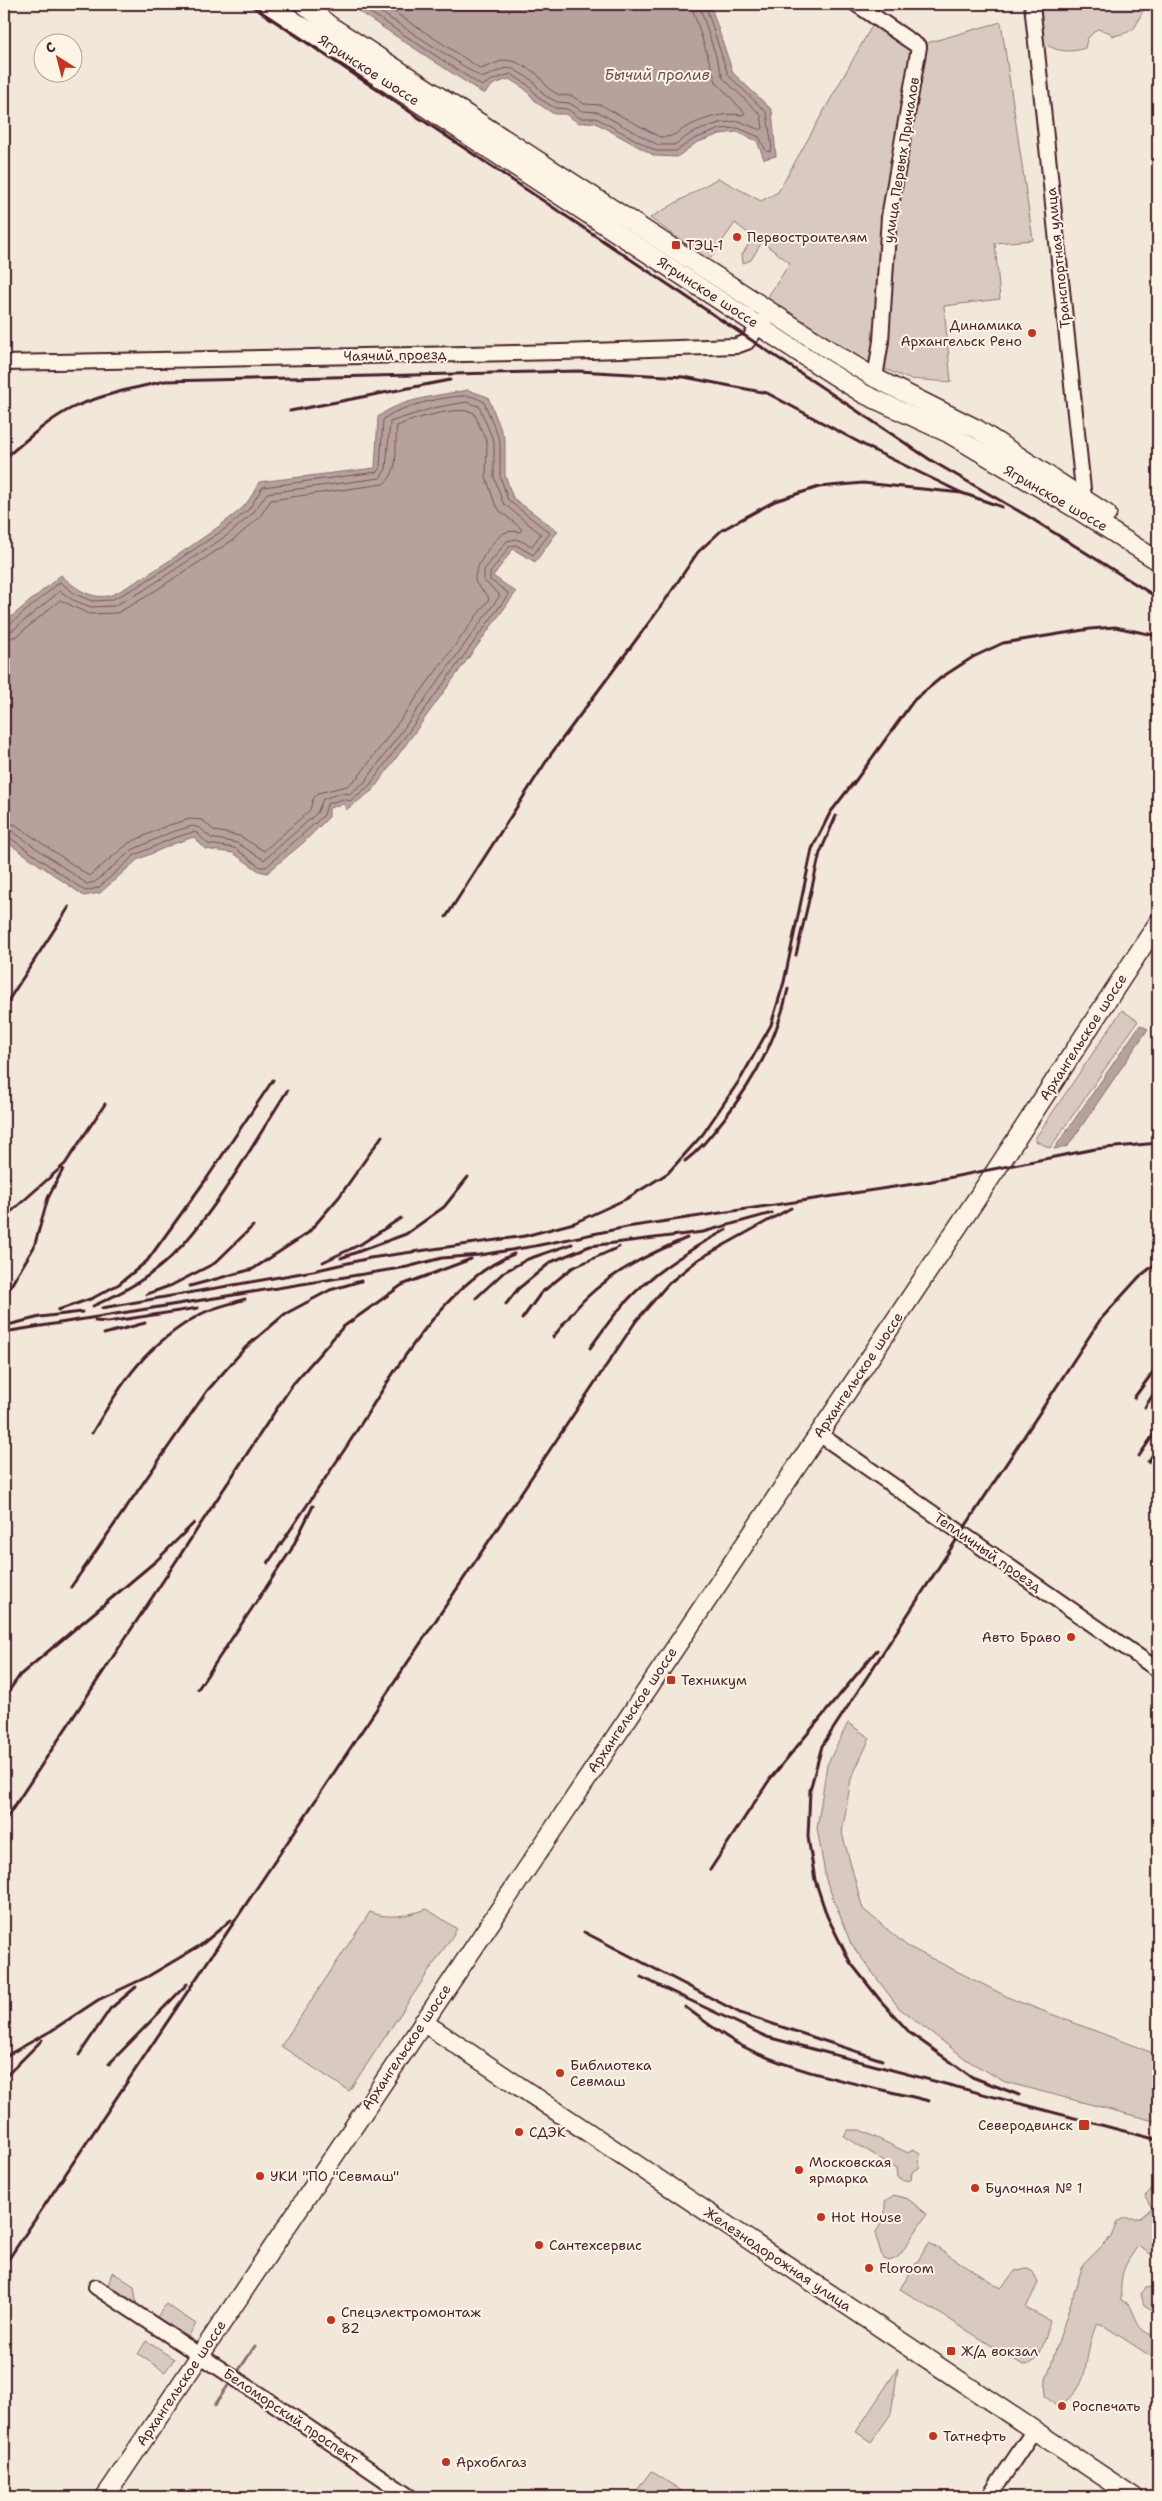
<svg xmlns="http://www.w3.org/2000/svg" width="1162" height="2501" font-family="'Shantell Sans',sans-serif">
<rect width="100%" height="100%" fill="#f1e8da"/>
<filter id="ink" filterUnits="userSpaceOnUse"><feTurbulence type="fractalNoise" baseFrequency=".02" numOctaves="2"/><feDisplacementMap in="SourceGraphic" scale="10" xChannelSelector="R" yChannelSelector="G"/><feConvolveMatrix kernelMatrix="1 2 1 2 8 2 1 2 1" color-interpolation-filters="sRGB"/></filter>
<g filter="url(#ink)">
<g fill="#d8cac0" stroke="#917476">
<path d="M 1039,4 L 1148,4 C 1132,23 1144,31 1112,36 L 1109,32 L 1097,29 L 1087,39 L 1085,48 C 1072,53 1052,52 1043,41 Z"/>
<path d="M 1001,22 L 1033,240 L 995,243 L 1000,299 L 944,306 L 951,382 L 909,379 L 863,360 L 767,298 L 790,263 L 762,242 L 751,260 L 743,263 L 742,255 L 753,237 L 735,223 L 709,260 L 650,218 L 718,178 L 761,201 L 778,192 L 873,24 L 909,48 Z"/>
<path d="M 1122,1010 L 1138,1021 L 1050,1148 L 1034,1140 Z"/>
<path d="M 848,1723 L 870,1738 L 851,1779 L 842,1833 L 863,1909 L 907,1946 L 1012,1999 L 1158,2055 L 1158,2122 L 1005,2082 L 967,2060 L 899,2008 L 851,1944 L 826,1880 L 817,1828 L 827,1765 Z"/>
<path d="M 427,1909 L 457,1929 L 349,2091 L 281,2046 L 370,1912 C 388,1920 409,1915 427,1909 Z"/>
<path d="M 848,2130 L 860,2130 L 908,2153 L 913,2149 L 920,2153 L 919,2168 L 912,2172 L 911,2180 L 904,2181 L 897,2177 L 896,2168 L 844,2136 Z"/>
<path d="M 1158,2189 L 1158,2259 L 1138,2246 C 1123,2267 1120,2273 1121,2300 L 1129,2304 C 1140,2323 1133,2328 1158,2338 L 1158,2361 L 1106,2327 L 1097,2324 C 1080,2358 1095,2389 1056,2406 L 1045,2396 L 1046,2380 L 1083,2265 L 1111,2237 L 1117,2222 L 1124,2218 L 1140,2218 L 1152,2208 L 1145,2196 L 1151,2190 Z"/>
<path d="M 894,2195 L 908,2199 L 927,2214 L 900,2255 C 894,2260 890,2262 883,2259 L 876,2237 L 876,2232 L 885,2218 L 885,2201 Z"/>
<path d="M 929,2243 L 1001,2288 L 1015,2271 L 1026,2268 L 1033,2272 L 1038,2283 L 1026,2308 L 1050,2321 C 1046,2335 1041,2366 1023,2365 L 900,2289 Z"/>
<path d="M 112,2272 L 134,2286 L 137,2307 L 108,2286 Z"/>
<path d="M 1154,2287 L 1158,2290 L 1158,2313 L 1144,2305 L 1141,2294 L 1146,2288 Z"/>
<path d="M 166,2304 L 196,2324 L 188,2337 L 157,2317 Z"/>
<path d="M 146,2341 L 174,2359 L 165,2372 L 138,2354 Z"/>
<path d="M 898,2368 L 891,2414 L 871,2442 L 856,2432 Z"/>
<path d="M 651,2471 L 691,2497 L 651,2497 L 638,2489 Z"/>
</g>
<g fill="#b6a19c" stroke="#8b6d6f">
<path d="M 347,4 L 710,4 L 733,73 L 772,110 L 776,156 L 764,159 L 757,141 L 737,132 L 720,134 L 696,143 L 677,157 L 655,156 L 594,122 L 579,123 L 565,114 L 554,114 L 537,103 L 525,89 L 509,79 L 494,84 L 484,94 Z"/>
<path d="M 468,390 L 488,397 L 505,440 L 505,475 L 513,498 L 558,531 L 535,562 L 513,549 L 493,576 L 516,592 L 373,790 L 346,810 L 344,804 L 329,808 L 329,817 L 303,843 L 267,873 L 259,871 L 233,853 L 205,849 L 194,837 L 173,844 L 137,860 L 100,893 L 84,896 L 4,840 L 4,623 L 61,575 C 74,587 89,599 108,596 C 123,594 235,518 245,505 C 251,498 255,490 259,482 L 375,468 L 378,417 C 399,399 441,395 468,390 Z"/>
<path d="M 1140,1025 L 1148,1029 L 1068,1146 L 1054,1149 Z"/>
</g>
<g fill="none" stroke-linecap="round" stroke-linejoin="round">
<g stroke="#755358" stroke-width="1">
<path d="M 357,4 L 482,86 L 492,80 L 511,74 L 528,85 L 540,99 L 555,108 L 567,109 L 580,118 L 596,118 L 656,151 L 676,151 L 694,139 L 720,129 L 738,128 L 759,137 L 766,151 L 770,152 L 772,148 L 767,113 L 728,75 L 705,4"/>
<path d="M 368,4 L 482,78 L 505,68 L 513,69 L 532,80 L 544,95 L 557,102 L 569,103 L 582,111 L 598,112 L 658,145 L 674,145 L 692,133 L 719,123 L 739,121 L 760,130 L 763,128 L 761,115 L 723,78 L 699,4"/>
<path d="M 382,4 L 481,69 L 504,60 L 516,62 L 536,73 L 549,89 L 559,95 L 572,96 L 584,104 L 601,105 L 660,137 C 675,138 676,132 689,126 C 705,118 725,112 743,115 L 745,113 L 716,82 L 691,4"/>
<path d="M 4,626 L 9,625 L 60,582 L 75,594 L 92,601 L 111,600 L 137,587 L 225,529 L 249,509 L 263,487 L 377,472 L 380,467 L 383,420 C 394,407 447,396 465,396 C 471,395 479,399 484,402 L 500,441 L 500,476 L 508,500 L 550,533 L 533,555 L 516,545 L 510,546 L 490,573 L 490,580 L 507,592 L 508,595 L 369,786 L 350,801 L 343,799 L 327,804 L 324,815 L 266,867 L 260,867 L 235,848 L 208,844 L 197,833 L 193,832 L 171,839 L 135,855 L 98,888 L 85,891 L 9,837 L 4,836"/>
<path d="M 4,633 L 13,630 L 60,591 L 73,600 L 91,607 L 114,606 L 141,592 L 229,534 L 253,513 L 267,493 L 380,478 L 386,469 L 390,422 L 433,408 L 466,402 L 479,406 L 494,442 L 494,477 L 503,503 L 541,534 L 532,546 L 516,539 L 507,541 L 484,570 L 484,581 L 499,594 L 499,597 L 365,782 L 349,794 L 341,793 L 323,799 L 317,813 L 264,860 L 237,843 L 211,838 L 200,828 L 192,826 L 169,833 L 132,850 L 95,882 L 87,884 L 12,831 L 4,830"/>
<path d="M 4,640 L 17,636 L 60,600 L 89,614 L 117,613 L 144,598 L 233,540 L 259,518 L 271,500 L 383,484 C 401,473 394,445 397,426 C 412,419 459,405 474,413 L 487,443 L 486,477 L 495,504 L 501,512 L 522,529 L 520,532 C 515,531 509,531 504,533 C 494,538 473,569 475,580 C 477,589 487,592 489,599 L 359,776 L 347,786 L 318,793 L 313,799 L 310,810 L 264,851 L 240,836 L 215,831 L 202,820 L 190,819 L 166,826 L 129,843 L 89,876 L 16,825 L 4,822"/>
</g>
<g stroke="#8b6d6f" stroke-width="3">
<path d="M 239,2370 L 255,2346"/>
<path d="M 215,2405 L 229,2384"/>
</g>
<defs>
<g id="minor">
<path d="M 856,4 L 919,47 L 889,217 L 881,341 L 875,378"/>
<path d="M 1032,4 L 1084,499 L 1081,505"/>
<path d="M 4,363 L 562,352 L 736,346 L 747,342 L 765,318"/>
<path d="M 819,1434 L 1158,1670"/>
<path d="M 96,2287 L 274,2404 L 410,2497"/>
<path d="M 989,2497 L 1034,2430"/>
</g>
<g id="major">
<path d="M 268,4 L 832,374 L 864,394 L 948,433 L 1078,510 L 1158,561"/>
<path d="M 304,4 L 329,25 L 842,358 L 875,378 L 977,429 L 1107,514"/>
<path d="M 423,2022 L 1134,2497"/>
<path d="M 105,2497 L 996,1170 L 1158,923"/>
</g>
</defs>
<use href="#minor" stroke="#4a1f2b" stroke-width="18"/>
<use href="#major" stroke="#4a1f2b" stroke-width="21"/>
<use href="#minor" stroke="#fcf5e5" stroke-width="14"/>
<use href="#major" stroke="#fcf5e5" stroke-width="18"/>
<g stroke="#4a1f2b" stroke-width="3">
<path d="M 249,4 L 932,461 L 1029,517 L 1158,598"/>
<path d="M 290,411 L 450,380"/>
<path d="M 4,459 C 25,441 48,420 72,408 C 101,395 134,388 165,381 L 578,371 L 684,377 L 767,393 L 877,452 L 962,493"/>
<path d="M 851,787 L 914,700 L 942,677 L 973,657 L 1003,643 L 1090,629 L 1115,627 L 1158,636"/>
<path d="M 446,917 L 551,754 L 662,605 L 698,552 L 722,530 L 775,501 L 819,487 L 863,483 L 962,493 L 1002,507"/>
<path d="M 796,955 L 820,853 L 836,816"/>
<path d="M 4,1007 L 69,907"/>
<path d="M 685,1161 C 701,1149 711,1135 724,1119 C 755,1079 777,1039 788,989"/>
<path d="M 4,1187 L 9,1178"/>
<path d="M 4,1218 L 65,1164 L 105,1104"/>
<path d="M 341,1258 L 406,1234 L 444,1207 L 468,1177"/>
<path d="M 323,1262 L 361,1244 L 401,1218"/>
<path d="M 190,1286 L 253,1269 L 308,1233 L 339,1197 L 382,1136"/>
<path d="M 147,1294 L 172,1285 L 215,1263 L 253,1226"/>
<path d="M 4,1297 L 34,1247 L 48,1198 L 63,1169"/>
<path d="M 476,1298 L 504,1272 L 528,1259 L 572,1244"/>
<path d="M 506,1304 L 518,1289 L 551,1262 L 590,1246 L 703,1232 L 772,1213"/>
<path d="M 93,1306 C 120,1294 149,1278 171,1257 C 215,1214 253,1144 287,1091"/>
<path d="M 102,1308 L 313,1271 L 370,1258 L 525,1236 L 574,1223 L 626,1199 L 668,1173 L 703,1134 L 741,1078 L 771,1025 L 784,982 L 812,849 L 830,813 L 854,782"/>
<path d="M 58,1310 L 93,1298 L 119,1284 L 147,1261 L 207,1178 L 273,1080"/>
<path d="M 522,1319 L 541,1293 L 572,1268 L 619,1247"/>
<path d="M 95,1321 L 108,1322 L 198,1308"/>
<path d="M 4,1326 L 40,1317 L 82,1312"/>
<path d="M 4,1332 L 407,1267 L 442,1258 L 480,1255 L 535,1246 L 627,1227 L 927,1182 L 1095,1149 L 1158,1143"/>
<path d="M 104,1334 L 145,1323"/>
<path d="M 553,1337 C 564,1324 574,1309 586,1298 C 614,1271 651,1253 687,1238"/>
<path d="M 590,1348 C 601,1333 611,1318 623,1305 C 650,1274 690,1249 726,1230"/>
<path d="M 1134,1398 L 1158,1365"/>
<path d="M 1145,1407 L 1158,1387"/>
<path d="M 92,1433 C 124,1380 145,1345 201,1314 C 214,1307 231,1304 245,1299"/>
<path d="M 1139,1456 L 1158,1428"/>
<path d="M 1148,1462 L 1158,1447"/>
<path d="M 268,1563 C 294,1524 321,1485 347,1446 C 388,1383 442,1282 514,1254"/>
<path d="M 71,1587 L 207,1391 L 245,1348 L 285,1314 L 330,1290 L 361,1281"/>
<path d="M 198,1689 L 291,1550 L 313,1506"/>
<path d="M 4,1698 L 20,1675 L 157,1560 L 194,1523"/>
<path d="M 4,1822 L 293,1384 L 343,1327 L 402,1285 L 471,1259"/>
<path d="M 710,1870 L 770,1779 L 877,1650"/>
<path d="M 584,1932 L 740,2013 L 882,2060"/>
<path d="M 641,1977 L 767,2037 L 1158,2140"/>
<path d="M 685,2007 C 704,2020 722,2036 742,2046 C 796,2074 870,2086 929,2101"/>
<path d="M 79,2055 L 110,2009 L 136,1987"/>
<path d="M 4,2057 L 51,2031 L 98,2000 L 147,1977 L 201,1945 L 231,1920"/>
<path d="M 109,2064 L 187,1984"/>
<path d="M 4,2078 L 42,2040"/>
<path d="M 1019,2095 L 972,2077 L 910,2033 L 880,2000 L 850,1962 L 827,1916 L 815,1880 L 808,1837 L 810,1790 L 822,1746 L 1100,1320 L 1139,1277 L 1158,1262"/>
<path d="M 4,2266 L 636,1321 L 668,1284 L 699,1259 L 791,1208"/>
</g>
</g>
</g>
<g fill="#c8321e" stroke="#fcf5e5" stroke-width="2">
<circle cx="737" cy="237" r="5"/>
<rect x="671" y="240" width="10" height="10" rx="2.5"/>
<circle cx="1032" cy="333" r="5"/>
<circle cx="1071" cy="1637" r="5"/>
<rect x="666" y="1675" width="10" height="10" rx="2.5"/>
<circle cx="560" cy="2073" r="5"/>
<rect x="1078" y="2119" width="12" height="12" rx="2.5"/>
<circle cx="519" cy="2132" r="5"/>
<circle cx="799" cy="2170" r="5"/>
<circle cx="260" cy="2176" r="5"/>
<circle cx="975" cy="2188" r="5"/>
<circle cx="821" cy="2217" r="5"/>
<circle cx="539" cy="2245" r="5"/>
<circle cx="869" cy="2268" r="5"/>
<circle cx="331" cy="2320" r="5"/>
<rect x="946" y="2346" width="10" height="10" rx="2.5"/>
<circle cx="1062" cy="2406" r="5"/>
<circle cx="933" cy="2436" r="5"/>
<circle cx="446" cy="2462" r="5"/>
</g>
<g text-anchor="middle" stroke-width="4" stroke-linejoin="round" paint-order="stroke">
<g font-size="14" fill="#4a1f2b" stroke="#fcf5e5">
<text transform="translate(369 70) rotate(33)" y="5">Ягринское шоссе</text>
<text transform="translate(901 160) rotate(-81)" y="5">улица Первых Причалов</text>
<text transform="translate(1058 258) rotate(-96)" y="5">Транспортная улица</text>
<text transform="translate(708 292) rotate(33)" y="5">Ягринское шоссе</text>
<text transform="translate(395 355) rotate(-1)" y="5">Чаячий проезд</text>
<text transform="translate(1056 498) rotate(30)" y="5">Ягринское шоссе</text>
<text transform="translate(1083 1037) rotate(-57)" y="5">Архангельское шоссе</text>
<text transform="translate(858 1375) rotate(-56)" y="5">Архангельское шоссе</text>
<text transform="translate(988 1552) rotate(35)" y="5">Тепличный проезд</text>
<text transform="translate(632 1710) rotate(-56)" y="5">Архангельское шоссе</text>
<text transform="translate(406 2047) rotate(-56)" y="5">Архангельское шоссе</text>
<text transform="translate(778 2259) rotate(34)" y="5">Железнодорожная улица</text>
<text transform="translate(181 2383) rotate(-56)" y="5">Архангельское шоссе</text>
<text transform="translate(291 2416) rotate(34)" y="5">Беломорский проспект</text>
</g>
<g font-size="14" fill="#4a1f2b" stroke="#fcf5e5" text-anchor="start">
<text x="747" y="242">Первостроителям</text>
<text x="686" y="250">ТЭЦ-1</text>
<text x="1022" y="330" text-anchor="end">Динамика<tspan x="1022" dy="16">Архангельск Рено</tspan></text>
<text x="1061" y="1642" text-anchor="end">Авто Браво</text>
<text x="681" y="1685">Техникум</text>
<text x="570" y="2070">Библиотека<tspan x="570" dy="16">Севмаш</tspan></text>
<text x="1073" y="2130" text-anchor="end">Северодвинск</text>
<text x="529" y="2137">СДЭК</text>
<text x="809" y="2167">Московская<tspan x="809" dy="16">ярмарка</tspan></text>
<text x="270" y="2181">УКИ "ПО "Севмаш"</text>
<text x="985" y="2193">Булочная № 1</text>
<text x="831" y="2222">Hot House</text>
<text x="549" y="2250">Сантехсервис</text>
<text x="879" y="2273">Floroom</text>
<text x="341" y="2317">Спецэлектромонтаж<tspan x="341" dy="16">82</tspan></text>
<text x="961" y="2356">Ж/д вокзал</text>
<text x="1072" y="2411">Роспечать</text>
<text x="943" y="2441">Татнефть</text>
<text x="456" y="2467">Архоблгаз</text>
</g>
<g font-size="15" font-style="italic" fill="#704c53" stroke="#fcf5e5">
<text x="657" y="80">Бычий пролив</text>
</g>
</g>
<rect width="1162" height="2501" fill="none" stroke="#fcf5e5" stroke-width="20"/>
<rect x="10" y="10" width="1142" height="2481" fill="none" stroke="#4a1f2b" stroke-width="2" filter="url(#ink)"/>
<g transform="translate(58 58) rotate(324)"><circle r="24" fill="#fcf5e5" stroke="#b59f9b"/>
<path d="M0-4L9 19L0 12L-9 19Z" fill="#c8321e"/>
<text y="-8" font-size="14" font-weight="bold" text-anchor="middle" fill="#4a1f2b">С</text>
</g>
</svg>
